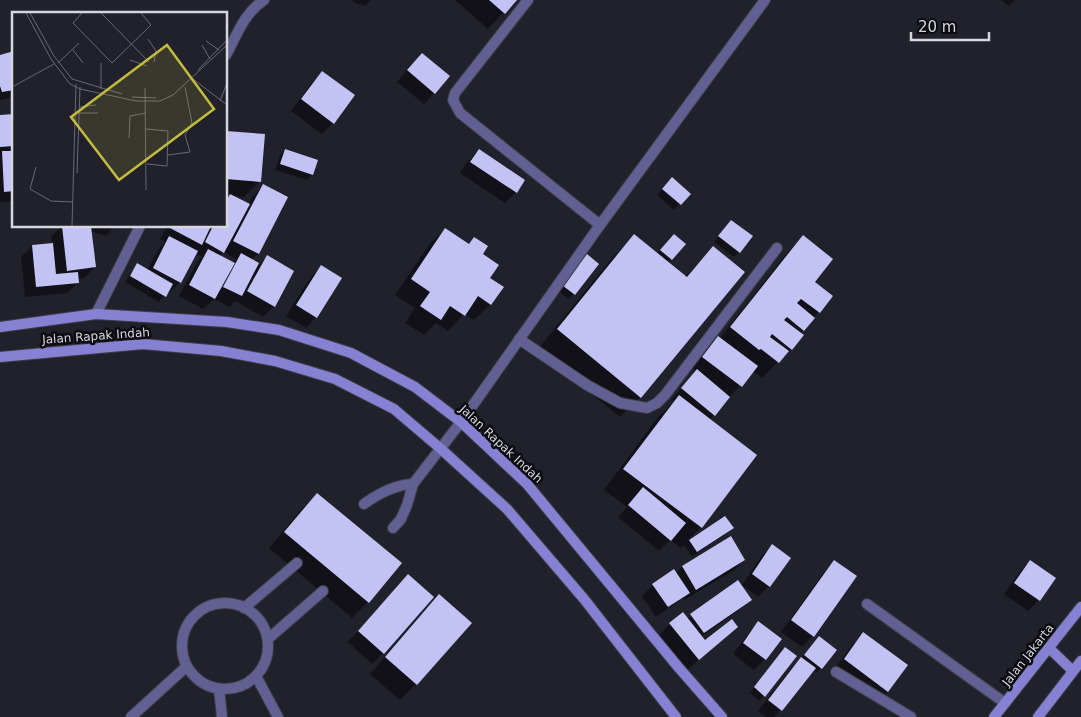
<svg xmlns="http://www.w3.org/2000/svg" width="1081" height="717" font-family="'DejaVu Sans',sans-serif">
<rect width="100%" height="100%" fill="#21212c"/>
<g fill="#0007" fill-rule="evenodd">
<path d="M 353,0 L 371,0 L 365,6 L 353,2 Z"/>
<path d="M 455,0 L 515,0 L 488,29 Z"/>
<path d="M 1001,0 L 1015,0 L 1009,6 Z"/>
<path d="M 14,53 L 14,97 L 0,100 L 0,56 Z"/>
<path d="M 411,65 L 434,93 L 424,104 L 397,82 Z"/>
<path d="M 322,73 L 333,123 L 322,134 L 291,111 L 311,84 Z"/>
<path d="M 14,115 L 14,201 L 0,202 L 0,116 Z"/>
<path d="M 226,132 L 260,181 L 244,197 L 231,196 L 248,205 L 252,197 L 263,186 L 286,198 L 258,254 L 251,260 L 255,269 L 267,257 L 274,306 L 263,317 L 235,301 L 230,307 L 214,299 L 203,309 L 179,296 L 198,261 L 202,257 L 195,254 L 180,282 L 169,293 L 167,292 L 159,302 L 125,282 L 137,265 L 147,270 L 159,249 L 165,242 L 160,239 L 167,226 L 226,226 L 226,200 L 230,196 L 226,196 ZM 223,252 L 236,259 L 233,263 L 219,256 Z"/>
<path d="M 285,150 L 312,174 L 307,180 L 275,170 L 280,155 Z"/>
<path d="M 479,150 L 516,192 L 505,203 L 460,173 L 468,161 Z"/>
<path d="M 667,184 L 689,194 L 674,210 L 657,195 Z"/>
<path d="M 62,226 L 115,226 L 106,236 L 90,231 L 95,267 L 84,278 L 78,279 L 78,283 L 67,293 L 25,297 L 21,257 L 32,246 L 52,244 L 51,237 Z"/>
<path d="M 726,227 L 739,252 L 734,257 L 714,242 Z"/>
<path d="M 445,229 L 468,244 L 474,239 L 481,254 L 489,278 L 490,305 L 474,320 L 464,314 L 448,331 L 436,323 L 424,335 L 405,323 L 415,308 L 395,295 L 429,245 Z"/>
<path d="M 635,236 L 657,254 L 669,241 L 671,259 L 667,263 L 685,277 L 713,247 L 743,272 L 640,397 L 620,417 L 537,350 L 614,256 Z"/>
<path d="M 803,237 L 813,282 L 831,296 L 800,334 L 791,349 L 762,378 L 753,371 L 709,420 L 701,527 L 688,540 L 725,517 L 732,528 L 727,533 L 692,557 L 684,545 L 681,548 L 670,540 L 659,551 L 618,517 L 627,507 L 604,490 L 658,417 L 674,402 L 671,400 L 696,371 L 692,368 L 707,348 L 718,337 L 720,338 L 787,253 Z"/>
<path d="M 582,261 L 574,294 L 569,299 L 558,291 Z"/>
<path d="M 322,266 L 316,317 L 306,328 L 286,316 L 311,277 Z"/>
<path d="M 317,494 L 368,602 L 352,618 L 269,548 L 301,510 Z"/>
<path d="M 731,538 L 744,560 L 733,571 L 684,600 L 683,598 L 656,617 L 642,596 L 653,585 L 676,573 L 682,567 Z"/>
<path d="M 772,546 L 769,586 L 758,597 L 742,585 L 761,557 Z"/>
<path d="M 835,561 L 813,636 L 802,647 L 781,632 L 824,572 Z"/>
<path d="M 1030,562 L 1039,600 L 1028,611 L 1004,594 L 1019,573 Z"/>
<path d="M 408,576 L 383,653 L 372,664 L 348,642 Z"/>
<path d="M 738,582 L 750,599 L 739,610 L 701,637 L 705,642 L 737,627 L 687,670 L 659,635 L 670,624 L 687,619 Z"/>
<path d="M 439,596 L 416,684 L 400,700 L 370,674 L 423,612 Z"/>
<path d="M 758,623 L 765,659 L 754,670 L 733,654 L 748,634 Z"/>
<path d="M 864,634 L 888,692 L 877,702 L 834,670 L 853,644 Z"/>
<path d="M 819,638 L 821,668 L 816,673 L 812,670 L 774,717 L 766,717 L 758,711 L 791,669 Z"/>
<path d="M 780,654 L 764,696 L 759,701 L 750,693 Z"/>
</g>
<g fill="#c3c2f5">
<path d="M 489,0 L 517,0 L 505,14 Z"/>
<path d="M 14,51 L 14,90 L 2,92 L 0,86 L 0,55 Z"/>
<path d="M 422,53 L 450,76 L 435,94 L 407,70 Z"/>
<path d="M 322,71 L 355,95 L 334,124 L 301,99 Z"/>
<path d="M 14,114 L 14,146 L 0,147 L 0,115 Z"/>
<path d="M 226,131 L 265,134 L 261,182 L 226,179 Z"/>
<path d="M 285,149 L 318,160 L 313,175 L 280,164 Z"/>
<path d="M 479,149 L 525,180 L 517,193 L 470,162 Z"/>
<path d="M 2,151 L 14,151 L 14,191 L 4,192 Z"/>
<path d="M 672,177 L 691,194 L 681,205 L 662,189 Z"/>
<path d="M 263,184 L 288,197 L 259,254 L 233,241 Z"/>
<path d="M 230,194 L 250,204 L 224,253 L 205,242 L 213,226 L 226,226 L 226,202 Z"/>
<path d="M 731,220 L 753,236 L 740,253 L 718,236 Z"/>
<path d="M 62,226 L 91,226 L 96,267 L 67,271 Z"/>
<path d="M 171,226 L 211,226 L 202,245 L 170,228 Z"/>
<path d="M 445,228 L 469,244 L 474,237 L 488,246 L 483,254 L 499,265 L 490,278 L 504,287 L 491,305 L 478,296 L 465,316 L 450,306 L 441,320 L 420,306 L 430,292 L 411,279 Z"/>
<path d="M 634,234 L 687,277 L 713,246 L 745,272 L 641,398 L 557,329 Z"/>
<path d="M 674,234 L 686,244 L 672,260 L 660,250 Z"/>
<path d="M 803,235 L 833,259 L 815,282 L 833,296 L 820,313 L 801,299 L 797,303 L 815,318 L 804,331 L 787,317 L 784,320 L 804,335 L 792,350 L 772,334 L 770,337 L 789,351 L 779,363 L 761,349 L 759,350 L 730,327 Z"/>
<path d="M 169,236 L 198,251 L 181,283 L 153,268 Z"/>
<path d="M 53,243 L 56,274 L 78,272 L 79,283 L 36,287 L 32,245 Z"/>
<path d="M 208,249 L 235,263 L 215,299 L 189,285 Z"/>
<path d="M 241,253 L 259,263 L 242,296 L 223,287 Z"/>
<path d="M 587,254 L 599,264 L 575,295 L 562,285 Z"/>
<path d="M 267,255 L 294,271 L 275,307 L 247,291 Z"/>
<path d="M 137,263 L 173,284 L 166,297 L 130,276 Z"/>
<path d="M 321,265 L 342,278 L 317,318 L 296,305 Z"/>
<path d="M 718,336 L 758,366 L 742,387 L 702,357 Z"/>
<path d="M 697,369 L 730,397 L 715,416 L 681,388 Z"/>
<path d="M 679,395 L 757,455 L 702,528 L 623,469 Z"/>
<path d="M 643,487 L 686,523 L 671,541 L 628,505 Z"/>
<path d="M 317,493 L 402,563 L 369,603 L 284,532 Z"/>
<path d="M 725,516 L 734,528 L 697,552 L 689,540 Z"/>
<path d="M 731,536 L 745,560 L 696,590 L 682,566 Z"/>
<path d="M 772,544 L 791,558 L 770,587 L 752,574 Z"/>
<path d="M 834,560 L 857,576 L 814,637 L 791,620 Z"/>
<path d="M 1030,560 L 1056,578 L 1040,601 L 1014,583 Z"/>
<path d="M 674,569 L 690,593 L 668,607 L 652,584 Z"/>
<path d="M 408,574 L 434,597 L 384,654 L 358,631 Z"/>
<path d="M 738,580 L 752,600 L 704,633 L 690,614 Z"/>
<path d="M 439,594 L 472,623 L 417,685 L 385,657 Z"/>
<path d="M 683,612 L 705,640 L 732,619 L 738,627 L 699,660 L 669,623 Z"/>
<path d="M 758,621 L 782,639 L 766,660 L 743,643 Z"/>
<path d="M 863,632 L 908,665 L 888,692 L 844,659 Z"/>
<path d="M 819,636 L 837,650 L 822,669 L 804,655 Z"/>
<path d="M 785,647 L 797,656 L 765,697 L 754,687 Z"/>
<path d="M 801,657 L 816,668 L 782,711 L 768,700 Z"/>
</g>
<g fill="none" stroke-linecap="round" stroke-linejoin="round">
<defs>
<g id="service">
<path d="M 528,0 L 455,93 L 453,100 L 460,113 L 600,225"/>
<path d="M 226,55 C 237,35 244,13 264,0"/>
<path d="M 96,314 L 140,226"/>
<path d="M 519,339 L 587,385 L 620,403 L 647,408 L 657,403 L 665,395 L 777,248"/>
<path d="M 364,504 C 379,493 394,485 413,484"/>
<path d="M 393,528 L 401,519 L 407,505 L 413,484 L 461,422 L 600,225 L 765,0"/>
<circle cx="225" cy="646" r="43"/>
<path d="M 244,608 L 297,563"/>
<path d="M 268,639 L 323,591"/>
<path d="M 256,676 L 278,717"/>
<path d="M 219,689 L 222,717"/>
<path d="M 131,717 L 187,666"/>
</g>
<g id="minor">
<path d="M 867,604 L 1005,703"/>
<path d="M 836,672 L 911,717"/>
</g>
<g id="secondary">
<path d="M 0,327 L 96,314 L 227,322 L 279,330 L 351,353 L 415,387 L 461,422 L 527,484 L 679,668 L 722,717"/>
<path d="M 0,357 L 143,344 L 221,351 L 275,361 L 335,379 L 394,409 L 441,449 L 507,509 L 584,599 L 676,717"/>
<path d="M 1049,648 L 1073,671"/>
<path d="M 994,717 L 1081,607"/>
<path d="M 1038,717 L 1081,661"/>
</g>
</defs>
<use href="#service" stroke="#3e3e48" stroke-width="12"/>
<use href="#minor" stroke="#3e3e48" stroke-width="12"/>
<use href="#secondary" stroke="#3e3e48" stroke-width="12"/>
<use href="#service" stroke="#625f92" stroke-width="10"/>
<use href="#minor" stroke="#625f92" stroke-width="10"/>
<use href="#secondary" stroke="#8781d3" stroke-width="10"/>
</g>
<g text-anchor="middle" stroke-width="5" stroke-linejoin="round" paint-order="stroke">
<g font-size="12" fill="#d6d6de" stroke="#0b0b10">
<text transform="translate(96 336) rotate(-4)" y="4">Jalan Rapak Indah</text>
<text transform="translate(501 444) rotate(43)" y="4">Jalan Rapak Indah</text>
<text transform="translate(1028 655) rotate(-52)" y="4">Jalan Jakarta</text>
</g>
</g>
<g transform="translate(12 12)">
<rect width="215" height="215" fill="#21212c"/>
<path fill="none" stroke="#696973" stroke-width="1" d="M 14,1 L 39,47 L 58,72 L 68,77 L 124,89 L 148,89 L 161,83 L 215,33M 18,1 L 42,44 L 60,67 L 110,82M 70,1 L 61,11 L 100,51 L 139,13 L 129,1M 89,1 L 137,50M 136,27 L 144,39 L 142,50M 194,29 L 207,38M 190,33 L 198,47M 61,38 L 71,51M 118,48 L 135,54M 46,51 L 67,31M 89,51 L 89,77M 186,58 L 215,28M 181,67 L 215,93M 0,75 L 42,52M 133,76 L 134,178M 120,85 L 144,86M 208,89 L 215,71M 67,95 L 84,93M 67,101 L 86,101M 134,117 L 156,119 L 155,154 L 135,152M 117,126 L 118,104 L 134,101M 156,143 L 178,140 L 173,123 L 180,111 L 173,75M 24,155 L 18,177 L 39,189 L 61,190M 65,161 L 68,75M 60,214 L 64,72"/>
<path fill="#c4bc3d" fill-opacity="0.15" stroke="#c4bc3d" stroke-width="2.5" d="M 155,33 L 202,97 L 107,168 L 59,105 Z"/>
<rect width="215" height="215" fill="none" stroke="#d6d6de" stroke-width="2.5"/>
</g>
<path d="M911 32v8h78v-8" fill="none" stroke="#d6d6de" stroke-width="2.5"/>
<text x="918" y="32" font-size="15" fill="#d6d6de" stroke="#0b0b10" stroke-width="4" paint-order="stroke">20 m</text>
</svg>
